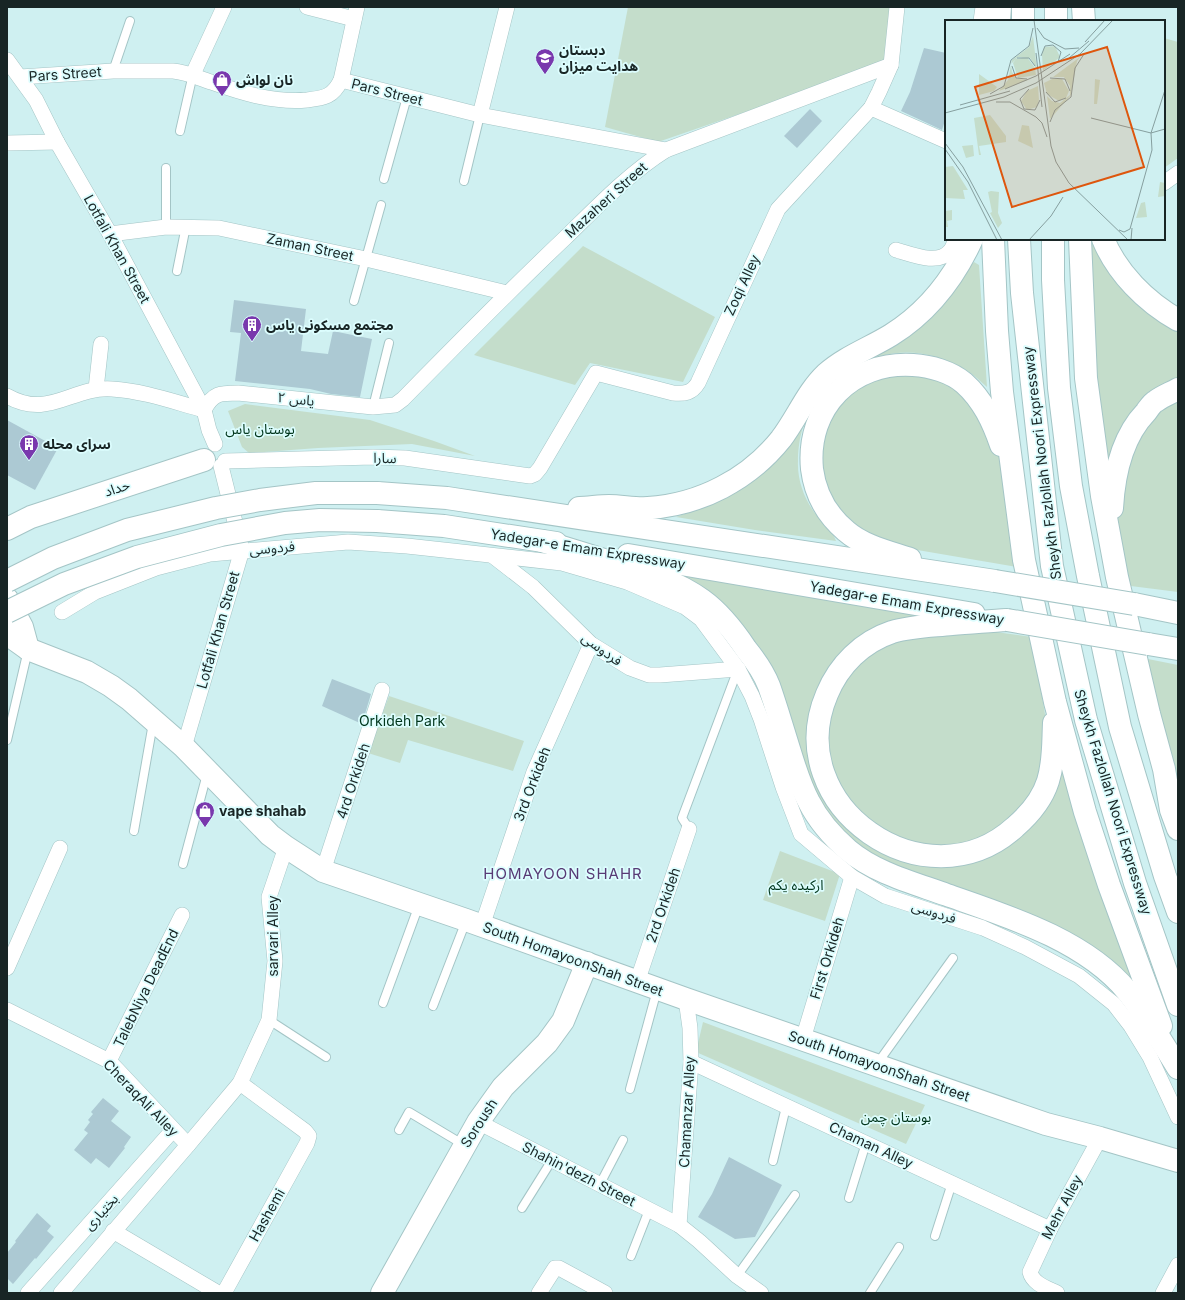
<svg xmlns="http://www.w3.org/2000/svg" width="1185" height="1300" font-family="Inter,'Noto Sans Arabic',sans-serif">
<rect width="100%" height="100%" fill="#cff0f1"/>
<g fill="#c4ddcb">
<path d="M 628,7 L 893,7 L 887,63 L 658,142 L 605,127 Z"/>
<path d="M 1164,38 L 1178,42 L 1178,158 L 1164,168 Z"/>
<path d="M 1085,239 L 1095,239 L 1178,331 L 1178,381 L 1159,391 L 1107,496 Z"/>
<path d="M 583,246 L 715,317 L 683,382 L 590,363 L 575,385 L 474,355 Z"/>
<path d="M 974,262 L 979,265 L 987,387 C 980,381 973,374 966,370 C 936,351 892,345 862,365 C 853,372 845,380 837,387 C 829,394 821,400 814,407 C 802,420 798,444 798,461 C 797,480 805,502 818,517 C 824,525 833,531 836,541 L 755,530 L 676,517 L 705,507 L 812,400 L 956,282 Z"/>
<path d="M 924,372 L 961,389 L 989,424 L 1001,460 L 1017,567 L 888,545 L 866,537 L 832,505 L 818,471 L 827,416 L 863,381 Z"/>
<path d="M 1178,395 L 1178,592 L 1123,585 L 1117,527 L 1117,506 L 1137,432 Z"/>
<path d="M 245,404 L 370,420 L 434,441 L 475,456 L 412,444 L 318,448 L 249,453 L 242,447 L 228,411 Z"/>
<path d="M 643,565 L 963,617 L 904,623 L 818,692 L 813,706 L 809,726 L 813,773 L 822,795 L 836,815 L 850,831 L 877,849 L 892,856 L 987,856 L 1012,844 L 1030,827 L 1057,730 L 1161,1032 L 1123,979 L 864,853 L 819,809 L 768,670 Z"/>
<path d="M 958,627 L 1032,637 L 1046,720 L 1041,780 L 1020,813 L 988,836 L 954,847 L 923,845 L 893,835 L 867,821 L 840,790 L 827,745 L 828,717 L 847,675 L 877,645 Z"/>
<path d="M 1143,658 L 1178,665 L 1178,788 Z"/>
<path d="M 389,696 L 524,741 L 513,771 L 408,740 L 400,763 L 368,753 Z"/>
<path d="M 780,851 L 840,874 L 825,921 L 763,900 Z"/>
<path d="M 703,1022 L 925,1105 L 906,1144 L 696,1052 Z"/>
</g>
<g fill="#acc9d3">
<path d="M 924,48 L 946,53 L 946,117 L 942,130 L 901,111 L 910,92 Z"/>
<path d="M 810,109 L 822,121 L 797,148 L 784,136 Z"/>
<path d="M 234,300 L 306,309 L 301,351 L 328,354 L 333,331 L 372,339 L 360,397 L 331,394 L 310,389 L 235,381 L 241,333 L 230,332 Z"/>
<path d="M 7,420 L 58,448 L 35,490 L 7,475 Z"/>
<path d="M 332,679 L 371,694 L 362,724 L 322,706 Z"/>
<path d="M 103,1098 L 119,1111 L 111,1121 L 131,1137 L 124,1147 L 125,1148 L 109,1168 L 96,1158 L 91,1164 L 74,1150 L 88,1133 L 84,1130 L 90,1122 L 88,1120 L 93,1114 L 91,1112 Z"/>
<path d="M 729,1157 L 782,1185 L 755,1237 L 735,1239 L 698,1217 L 712,1194 Z"/>
<path d="M 37,1213 L 51,1226 L 47,1231 L 54,1237 L 36,1259 L 35,1258 L 13,1284 L 7,1278 L 7,1253 L 16,1242 L 15,1241 Z"/>
</g>
<g fill="none" stroke-linecap="round" stroke-linejoin="round">
<defs>
<g id="lane">
<path d="M 113,71 L 130,21"/>
<path d="M 180,131 L 193,74"/>
<path d="M 384,179 L 407,97"/>
<path d="M 464,181 L 480,115"/>
<path d="M 166,227 L 166,168"/>
<path d="M 177,271 L 186,226"/>
<path d="M 354,301 L 381,205"/>
<path d="M 373,407 L 389,343"/>
<path d="M 7,740 L 28,650"/>
<path d="M 689,829 L 682,818 L 738,669"/>
<path d="M 134,831 L 153,723"/>
<path d="M 183,864 L 207,774"/>
<path d="M 383,1003 L 419,905"/>
<path d="M 433,1006 L 466,921"/>
<path d="M 269,1020 L 326,1057"/>
<path d="M 877,1064 L 953,958"/>
<path d="M 630,1089 L 657,990"/>
<path d="M 399,1130 L 409,1112 L 464,1145"/>
<path d="M 773,1161 L 786,1107"/>
<path d="M 600,1184 L 623,1140"/>
<path d="M 849,1198 L 866,1143"/>
<path d="M 522,1208 L 552,1160"/>
<path d="M 935,1236 L 952,1183"/>
<path d="M 631,1256 L 649,1210"/>
<path d="M 737,1276 L 795,1195"/>
<path d="M 870,1293 L 899,1247"/>
</g>
<g id="street">
<path d="M 307,7 L 354,19"/>
<path d="M 981,21 L 983,7"/>
<path d="M 7,60 L 36,100 L 57,142 L 110,234 L 204,410 L 209,430 L 215,444"/>
<path d="M 193,74 L 224,7"/>
<path d="M 20,77 L 113,71 L 173,71 C 187,72 198,78 211,82 C 242,93 274,103 307,100 C 324,98 333,97 341,80 L 357,7"/>
<path d="M 341,80 L 480,115 L 666,150"/>
<path d="M 871,108 L 946,141"/>
<path d="M 480,115 L 507,7"/>
<path d="M 7,143 L 57,142"/>
<path d="M 1164,183 L 1178,173"/>
<path d="M 110,234 L 166,227 L 219,228 L 366,259 L 507,293"/>
<path d="M 896,250 C 911,254 938,266 950,251 C 953,248 954,243 956,239"/>
<path d="M 96,389 L 101,344"/>
<path d="M 7,396 C 49,420 72,386 112,389 C 144,391 174,402 204,410"/>
<path d="M 204,410 C 213,393 220,393 238,393 L 373,407 L 395,405 L 403,399 C 456,345 510,290 565,238 C 597,207 628,174 666,150 L 891,65"/>
<path d="M 225,461 L 373,457 L 405,458 L 530,476 L 535,474 L 540,468 L 596,373 L 673,393 C 685,394 692,393 698,383 L 778,209 L 871,108 L 879,92 L 891,65 L 897,7"/>
<path d="M 493,556 L 533,587 L 591,644 L 630,668 L 649,675 L 660,675 L 738,669"/>
<path d="M 62,612 L 95,592 L 156,568 L 210,554 L 348,542 L 407,546 L 562,563 L 627,582 L 685,607 L 701,619 L 738,669 L 752,696 L 761,719 L 783,787 L 801,834 L 852,877 L 885,896 L 983,928 L 1025,947 L 1079,976 L 1114,1004 L 1131,1026 L 1150,1057 L 1178,1117"/>
<path d="M 184,747 L 242,550 L 221,466"/>
<path d="M 323,871 L 382,690"/>
<path d="M 482,926 L 534,772 L 591,644"/>
<path d="M 7,968 L 60,848"/>
<path d="M 637,982 L 689,829"/>
<path d="M 7,1010 L 109,1061 L 188,1145"/>
<path d="M 803,1039 L 852,877"/>
<path d="M 109,1061 L 182,915"/>
<path d="M 691,1062 L 1050,1229"/>
<path d="M 478,1122 L 679,1225 L 699,1241 L 737,1276 L 761,1293"/>
<path d="M 679,1225 L 691,1062 L 690,1028 L 686,999"/>
<path d="M 113,1231 L 218,1293"/>
<path d="M 28,1293 L 173,1130"/>
<path d="M 61,1293 L 188,1145 L 240,1083 L 269,1020 L 275,961 L 269,897 L 286,847"/>
<path d="M 224,1293 L 307,1143 L 309,1136 L 305,1131 L 240,1083"/>
<path d="M 539,1293 L 555,1268 L 559,1268 L 605,1293"/>
<path d="M 1057,1293 C 1047,1288 1033,1284 1030,1272 L 1050,1229 L 1100,1138"/>
<path d="M 1163,1293 L 1178,1265"/>
</g>
<g id="secondary">
<path d="M 7,529 L 31,517 L 204,460"/>
<path d="M 7,599 L 22,627 L 28,649 L 7,634"/>
<path d="M 28,649 L 87,672 L 111,686 L 129,699 L 184,747 L 270,835 L 286,847 L 323,871 L 466,920 L 686,999 L 1046,1124 L 1100,1138 L 1178,1161"/>
<path d="M 382,1293 L 478,1122 L 503,1087 L 547,1043 L 563,1021 L 587,963"/>
</g>
<g id="highway">
<path d="M 1083,7 L 1084,21"/>
<path d="M 999,21 L 1000,7"/>
<path d="M 1023,21 L 1023,7"/>
<path d="M 1056,21 L 1056,7"/>
<path d="M 993,239 L 997,331 L 1002,392 L 1024,560 L 1055,702 L 1085,812 L 1109,885 L 1161,1026"/>
<path d="M 1019,239 L 1022,293 L 1052,566 L 1086,720 L 1135,883 L 1178,1005"/>
<path d="M 1053,239 L 1053,280 L 1059,388 L 1071,486 L 1088,576 L 1120,727 L 1165,876 L 1178,912"/>
<path d="M 1080,239 L 1086,378 L 1102,496 L 1117,577 L 1149,714 L 1164,769 L 1171,810 L 1178,829"/>
<path d="M 1103,239 C 1117,273 1146,302 1178,320"/>
<path d="M 377,493 L 447,498 L 995,581"/>
<path d="M 579,508 C 588,508 599,506 609,506 C 622,506 635,509 648,508 C 700,505 749,479 781,439 C 797,418 807,392 826,374 C 845,357 870,348 891,335 C 928,312 954,278 972,239"/>
<path d="M 1112,508 C 1114,474 1122,437 1146,412 C 1149,408 1152,403 1156,401 C 1163,396 1171,393 1178,389"/>
<path d="M 377,521 L 444,526 L 556,543"/>
<path d="M 542,541 C 566,548 590,556 614,563 C 644,572 676,581 702,600 C 720,613 734,631 746,649 C 755,660 764,673 769,686 C 775,703 780,720 785,736 C 792,758 798,782 809,802 C 818,820 832,836 848,850 C 875,873 914,883 947,895 C 1007,916 1085,940 1127,991 C 1146,1015 1162,1042 1178,1068"/>
<path d="M 628,555 L 974,614"/>
<path d="M 910,559 C 889,552 863,546 846,531 C 827,515 815,493 812,469 C 806,407 852,361 913,365 C 931,366 951,372 964,383 C 983,400 993,422 1001,445"/>
<path d="M 1134,604 L 1178,613"/>
<path d="M 1007,620 C 989,621 971,623 952,624 C 932,626 912,626 892,632 C 862,642 839,665 827,694 C 779,806 926,908 1015,827 C 1030,814 1042,800 1048,781 C 1054,762 1053,743 1054,723"/>
<path d="M 1148,644 L 1178,649"/>
</g>
</defs>
<use href="#lane" stroke="#a4c5c6" stroke-width="10"/>
<use href="#street" stroke="#a4c5c6" stroke-width="16"/>
<use href="#secondary" stroke="#a4c5c6" stroke-width="24"/>
<use href="#highway" stroke="#a4c5c6" stroke-width="24"/>
<use href="#lane" stroke="#fff" stroke-width="8"/>
<use href="#street" stroke="#fff" stroke-width="15"/>
<use href="#secondary" stroke="#fff" stroke-width="22"/>
<use href="#highway" stroke="#fff" stroke-width="22"/>
<defs>
<g id="highway-bridge">
<path d="M 7,581 L 53,558 L 127,530 L 216,508 L 260,500 L 316,493 L 377,493"/>
<path d="M 995,581 L 1134,604"/>
<path d="M 7,612 L 64,584 L 137,557 L 221,535 L 285,523 L 320,520 L 377,521"/>
<path d="M 1007,620 L 1148,644"/>
</g>
</defs>
<use href="#highway-bridge" stroke="#a4c5c6" stroke-width="24" stroke-linecap="butt"/>
<use href="#highway-bridge" stroke="#fff" stroke-width="22"/>
</g>
<defs>
<symbol id="school-pin" viewBox="-11 -11 22 30"><path d="M0 17L-7.5 6A9.5 9.5 0 1 1 7.5 6Z" fill="#7938ad" stroke="#dcfdfe"/><path d="M0-5L7-2L0 1L-7-2ZM-4 1L0 2.5L4 1V4Q0 6-4 4Z" fill="#fff"/></symbol>
<symbol id="shop-pin" viewBox="-11 -11 22 30"><path d="M0 17L-7.5 6A9.5 9.5 0 1 1 7.5 6Z" fill="#7938ad" stroke="#dcfdfe"/><path d="M-5-2.5h2.3a2.7 3.5 0 0 1 5.4 0H5L5.5 6h-11ZM-1.5-2.5h3a1.5 2.3 0 0 0-3 0Z" fill="#fff"/></symbol>
<symbol id="building-pin" viewBox="-11 -11 22 30"><path d="M0 17L-7.5 6A9.5 9.5 0 1 1 7.5 6Z" fill="#7938ad" stroke="#dcfdfe"/><path d="M-4-6H4V6H1V3H-1V6H-4ZM-2.5-4.3h1.7v1.8h-1.7ZM.8-4.3h1.7v1.8H.8ZM-2.5-1h1.7V.8h-1.7ZM.8-1h1.7V.8H.8Z" fill="#fff"/></symbol>
</defs>
<g fill-rule="evenodd">
<use href="#school-pin" x="534" y="47" width="22" height="30"/>
<use href="#shop-pin" x="211" y="69" width="22" height="30"/>
<use href="#building-pin" x="241" y="314" width="22" height="30"/>
<use href="#building-pin" x="18" y="433" width="22" height="30"/>
<use href="#shop-pin" x="194" y="800" width="22" height="30"/>
</g>
<g text-anchor="middle" stroke-width="3.5" stroke-linejoin="round" paint-order="stroke">
<g font-size="14" font-weight="bold" fill="#182525" stroke="#dcfdfe" text-anchor="start">
<text x="559" y="55">دبستان<tspan x="559" dy="16">هدایت میزان</tspan></text>
<text x="236" y="85">نان لواش</text>
<text x="266" y="330">مجتمع مسکونی یاس</text>
<text x="43" y="449">سرای محله</text>
<text x="219" y="816">vape shahab</text>
</g>
<g font-size="14" fill="#182525" stroke="#dcfdfe">
<text transform="translate(65 74) rotate(-4)" y="5">Pars Street</text>
<text transform="translate(387 92) rotate(14)" y="5">Pars Street</text>
<text transform="translate(606 200) rotate(-42)" y="5">Mazaheri Street</text>
<text transform="translate(310 247) rotate(12)" y="5">Zaman Street</text>
<text transform="translate(117 249) rotate(61)" y="5">Lotfali Khan Street</text>
<text transform="translate(742 285) rotate(-65)" y="5">Zoqi Alley</text>
<text transform="translate(296 399) rotate(6)" y="5">یاس ۲</text>
<text transform="translate(385 458) rotate(1)" y="5">سارا</text>
<text transform="translate(1042 463) rotate(-97)" y="5">Sheykh Fazlollah Noori Expressway</text>
<text transform="translate(117 488) rotate(-18)" y="5">حداد</text>
<text transform="translate(272 548) rotate(-5)" y="5">فردوسی</text>
<text transform="translate(588 549) rotate(9)" y="5">Yadegar-e Emam Expressway</text>
<text transform="translate(907 603) rotate(10)" y="5">Yadegar-e Emam Expressway</text>
<text transform="translate(218 630) rotate(-74)" y="5">Lotfali Khan Street</text>
<text transform="translate(602 649) rotate(36)" y="5">فردوسی</text>
<text transform="translate(353 781) rotate(-72)" y="5">4rd Orkideh</text>
<text transform="translate(532 784) rotate(-69)" y="5">3rd Orkideh</text>
<text transform="translate(1113 802) rotate(73)" y="5">Sheykh Fazlollah Noori Expressway</text>
<text transform="translate(663 905) rotate(-71)" y="5">2rd Orkideh</text>
<text transform="translate(934 912) rotate(18)" y="5">فردوسی</text>
<text transform="translate(273 936) rotate(-90)" y="5">sarvari Alley</text>
<text transform="translate(827 958) rotate(-73)" y="5">First Orkideh</text>
<text transform="translate(573 959) rotate(20)" y="5">South HomayoonShah Street</text>
<text transform="translate(146 988) rotate(-64)" y="5">TalebNiya DeadEnd</text>
<text transform="translate(879 1066) rotate(19)" y="5">South HomayoonShah Street</text>
<text transform="translate(141 1098) rotate(46)" y="5">CheraqAli Alley</text>
<text transform="translate(687 1112) rotate(-87)" y="5">Chamanzar Alley</text>
<text transform="translate(479 1123) rotate(-57)" y="5">Soroush</text>
<text transform="translate(871 1145) rotate(25)" y="5">Chaman Alley</text>
<text transform="translate(579 1174) rotate(27)" y="5">Shahin'dezh Street</text>
<text transform="translate(1062 1207) rotate(-62)" y="5">Mehr Alley</text>
<text transform="translate(101 1212) rotate(-48)" y="5">بختیاری</text>
<text transform="translate(267 1215) rotate(-61)" y="5">Hashemi</text>
</g>
<g font-size="14" fill="#00351b" stroke="#dcfdfe">
<text x="260" y="434">بوستان یاس</text>
<text x="402" y="726">Orkideh Park</text>
<text x="796" y="890">ارکیده یکم</text>
<text x="896" y="1122">بوستان چمن</text>
</g>
<g font-size="15" letter-spacing="1" fill="#583a75" stroke="#dcfdfe">
<text x="563" y="879">HOMAYOON SHAHR</text>
</g>
</g>
<g transform="translate(945 20)">
<rect width="220" height="220" fill="#cff0f1"/>
<path d="M 88,16 L 92,50 L 85,38 L 73,37 L 66,44 L 67,52 L 72,59 L 83,60 L 54,71 L 63,60 L 67,40 L 84,27 ZM 110,26 L 115,37 L 98,51 L 97,35 L 99,27 ZM 82,37 L 90,48 L 91,55 L 73,58 L 68,43 L 71,39 ZM 135,37 L 132,41 L 126,75 L 105,99 L 102,76 L 107,81 L 115,83 L 125,75 L 125,66 L 119,57 L 108,57 ZM 34,54 L 52,67 L 49,71 L 34,75 ZM 107,59 L 117,59 L 124,71 L 121,78 L 114,81 L 102,74 L 99,63 ZM 150,59 L 155,60 L 152,84 L 149,84 ZM 93,66 L 94,80 L 92,87 L 82,90 L 76,81 L 82,71 ZM 45,95 L 61,116 L 61,122 L 34,126 L 36,135 L 34,135 L 29,98 ZM 77,105 L 84,106 L 88,128 L 73,121 ZM 28,125 L 29,136 L 21,138 L 17,126 ZM 8,146 L 23,170 L 18,170 L 20,179 L 0,178 L 0,147 ZM 215,162 L 220,163 L 220,176 L 213,177 ZM 46,171 L 54,172 L 53,193 L 57,203 L 53,208 L 45,193 L 47,192 L 43,172 ZM 200,182 L 202,197 L 191,198 L 196,183 ZM 7,190 L 7,200 L 2,201 L 3,207 L 0,207 L 0,191 Z" fill="#c4ddcb"/>
<path fill="none" stroke="#869f9f" stroke-width="1" d="M 89,0 L 106,126 L 111,142 L 124,163 L 183,220M 92,8 L 99,18 L 120,29 L 134,28M 140,22 L 160,0M 91,33 L 97,87M 96,36 L 100,26 L 108,25 L 116,32 L 113,42M 72,38 L 84,38 L 90,46M 124,38 L 144,21M 67,46 L 71,58 L 82,59M 105,58 L 120,59 L 125,71M 60,69 L 91,56 L 125,34M 84,69 L 75,79 L 79,89 L 90,90 L 95,80M 101,72 L 110,82 L 121,78M 45,74 L 59,66 L 66,40 L 84,26 L 88,8M 51,82 L 65,82 L 91,97 L 97,103 L 102,117M 15,85 L 65,71M 0,93 L 59,77 L 91,63 L 135,34 L 168,0M 146,98 L 206,113 L 220,109M 105,102 L 110,90 L 126,77 L 130,48 L 139,34M 0,123 L 18,147 L 57,220M 0,129 L 23,162 L 52,220M 174,210 L 179,212 L 185,209 L 207,130 L 206,113 L 220,70M 84,220 L 106,196 L 118,177M 186,220 L 187,208"/>
<path fill="#de560d" fill-opacity="0.15" stroke="#de560d" stroke-width="2" d="M 162,27 L 199,147 L 67,187 L 30,67 Z"/>
<rect width="220" height="220" fill="none" stroke="#182525" stroke-width="2"/>
</g>
<rect width="1185" height="1300" fill="none" stroke="#182525" stroke-width="16"/>
</svg>
